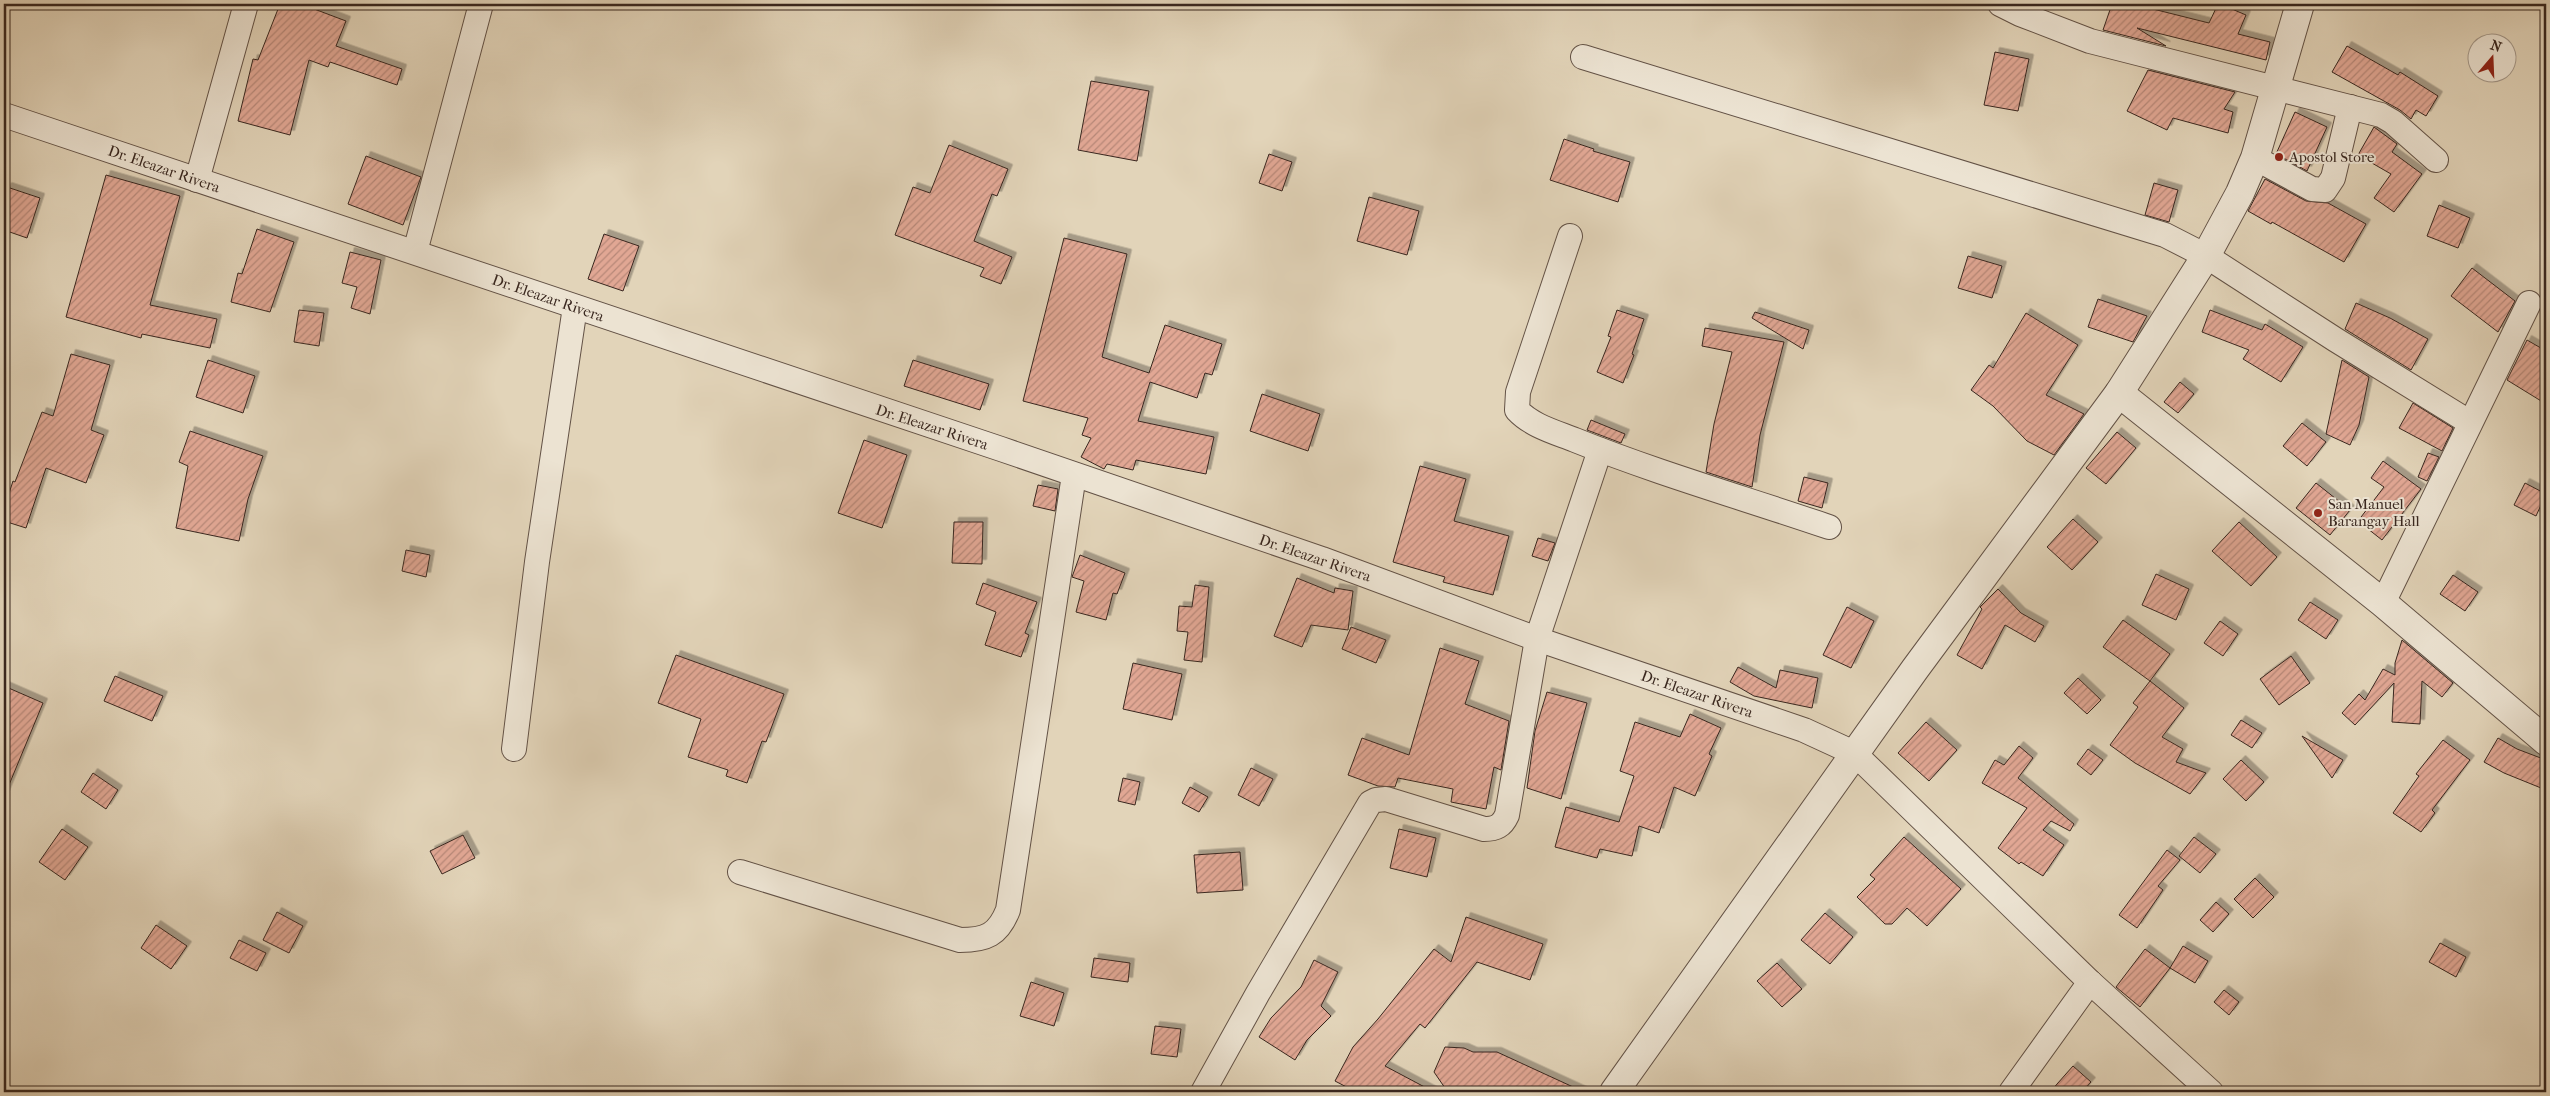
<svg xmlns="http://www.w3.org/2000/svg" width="2550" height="1096" font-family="'IM FELL French Canon',serif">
<defs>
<pattern id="building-hatch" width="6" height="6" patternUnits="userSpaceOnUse" patternTransform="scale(1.25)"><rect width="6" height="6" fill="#e1a794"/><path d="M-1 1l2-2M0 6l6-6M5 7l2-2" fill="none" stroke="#b78878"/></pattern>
<filter id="shadow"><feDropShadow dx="4.5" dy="-4.5" stdDeviation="0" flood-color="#0004"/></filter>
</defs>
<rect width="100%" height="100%" fill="#e2d4b9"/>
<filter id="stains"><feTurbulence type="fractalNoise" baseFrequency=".004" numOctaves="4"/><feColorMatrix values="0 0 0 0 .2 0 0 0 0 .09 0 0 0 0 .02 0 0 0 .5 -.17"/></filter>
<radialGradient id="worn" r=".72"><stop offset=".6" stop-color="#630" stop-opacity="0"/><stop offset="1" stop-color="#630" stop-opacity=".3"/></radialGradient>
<g fill="url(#building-hatch)" stroke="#39271f" filter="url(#shadow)">
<path d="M 280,4 L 301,4 L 346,21 L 336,46 L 402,69 L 397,85 L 330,62 L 328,67 L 309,60 L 290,135 L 238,121 L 253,59 L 258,60 Z"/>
<path d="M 2112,4 L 2133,4 L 2209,23 L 2218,4 L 2220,4 L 2246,15 L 2238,34 L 2270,42 L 2266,60 L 2137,28 L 2166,46 L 2103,30 Z"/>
<path d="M 2347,46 L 2398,75 L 2400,72 L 2438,96 L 2426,116 L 2416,110 L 2411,119 L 2400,110 L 2332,72 Z"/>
<path d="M 1995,52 L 2029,59 L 2018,111 L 1984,105 Z"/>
<path d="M 2148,70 L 2235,92 L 2224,109 L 2233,112 L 2228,133 L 2173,118 L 2167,130 L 2127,111 Z"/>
<path d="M 1091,81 L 1149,91 L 1137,161 L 1078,150 Z"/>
<path d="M 2295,112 L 2327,127 L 2307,171 L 2276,154 Z"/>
<path d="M 2374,127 L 2397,144 L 2392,152 L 2422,174 L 2394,212 L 2374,198 L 2391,174 L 2358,155 Z"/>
<path d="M 1564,139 L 1594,149 L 1593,151 L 1630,162 L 1618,202 L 1550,180 Z"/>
<path d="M 949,145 L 1008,169 L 997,196 L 992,194 L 974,241 L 1012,257 L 1001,284 L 980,276 L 984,268 L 895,235 L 913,187 L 930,193 Z"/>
<path d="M 1269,154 L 1292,162 L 1282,191 L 1259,183 Z"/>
<path d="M 366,156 L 421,177 L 403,225 L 348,204 Z"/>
<path d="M 106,175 L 180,196 L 150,305 L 217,319 L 210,348 L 142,334 L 141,338 L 66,317 Z"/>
<path d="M 2265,179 L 2306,201 L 2328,203 L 2366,224 L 2344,262 L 2272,222 L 2271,224 L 2248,211 Z"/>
<path d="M 2154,183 L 2178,190 L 2169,222 L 2145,215 Z"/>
<path d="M 7,187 L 40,198 L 27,238 L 4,230 L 4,196 Z"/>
<path d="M 1369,197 L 1419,211 L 1407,255 L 1357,241 Z"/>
<path d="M 2439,205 L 2470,218 L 2458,248 L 2427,236 Z"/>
<path d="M 257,229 L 294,242 L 270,312 L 231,302 L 238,273 L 242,274 Z"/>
<path d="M 604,234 L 639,246 L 623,291 L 588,279 Z"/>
<path d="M 1064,238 L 1127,254 L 1102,357 L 1149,373 L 1165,325 L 1222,344 L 1212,375 L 1205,373 L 1197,398 L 1150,382 L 1138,421 L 1214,437 L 1206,474 L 1136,460 L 1133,470 L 1107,464 L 1104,469 L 1081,457 L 1091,438 L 1082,435 L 1088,418 L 1023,401 Z"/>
<path d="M 350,252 L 381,260 L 370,314 L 351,308 L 357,287 L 342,283 Z"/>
<path d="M 1968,256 L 2002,266 L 1992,298 L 1958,288 Z"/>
<path d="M 2472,268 L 2515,301 L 2498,332 L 2451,296 Z"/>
<path d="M 2098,299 L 2147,316 L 2133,342 L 2088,327 Z"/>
<path d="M 2356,303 L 2390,318 L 2428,339 L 2411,370 L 2345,329 Z"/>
<path d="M 299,310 L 324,313 L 319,346 L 294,342 Z"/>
<path d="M 1617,310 L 1644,319 L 1632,354 L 1634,355 L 1623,383 L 1597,372 L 1611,337 L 1608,336 Z"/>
<path d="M 2210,310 L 2262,330 L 2265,324 L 2303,347 L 2281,382 L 2243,359 L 2249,350 L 2202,332 Z"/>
<path d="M 1755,312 L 1809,330 L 1803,349 L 1752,318 Z"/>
<path d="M 2026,313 L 2078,345 L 2046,395 L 2084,414 L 2054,455 L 2027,441 L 1993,406 L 1971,390 L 1989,365 L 1993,368 Z"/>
<path d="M 1705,328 L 1784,342 L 1760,435 L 1752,487 L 1706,472 L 1714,424 L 1732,352 L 1702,346 Z"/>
<path d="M 2527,340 L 2546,351 L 2546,404 L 2507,380 Z"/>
<path d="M 71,354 L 110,365 L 91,430 L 104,435 L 86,483 L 46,468 L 26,528 L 4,521 L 4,509 L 13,481 L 15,482 L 42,412 L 53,416 Z"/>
<path d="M 208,360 L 255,376 L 243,413 L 196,397 Z"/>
<path d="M 913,360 L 989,384 L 980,410 L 904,386 Z"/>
<path d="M 2342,360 L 2369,377 L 2359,425 L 2350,445 L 2326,434 Z"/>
<path d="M 2180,382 L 2194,394 L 2178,413 L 2164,402 Z"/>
<path d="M 1262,394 L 1320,414 L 1308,451 L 1250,431 Z"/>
<path d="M 2413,403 L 2453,428 L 2442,451 L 2399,428 Z"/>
<path d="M 1591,420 L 1625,434 L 1621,443 L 1587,430 Z"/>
<path d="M 2302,423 L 2326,442 L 2307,466 L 2283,446 Z"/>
<path d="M 190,431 L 263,456 L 248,499 L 239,541 L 176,528 L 188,466 L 179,462 Z"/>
<path d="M 2117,432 L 2136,448 L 2106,484 L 2086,468 Z"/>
<path d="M 864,440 L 907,455 L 882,528 L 838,513 Z"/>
<path d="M 2428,453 L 2439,457 L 2427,481 L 2418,477 Z"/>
<path d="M 2383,461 L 2421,489 L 2382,540 L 2358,521 L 2384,487 L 2371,478 Z"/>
<path d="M 1420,466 L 1466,479 L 1454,521 L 1509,536 L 1493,595 L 1443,582 L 1445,577 L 1393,562 Z"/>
<path d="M 1804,477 L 1828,483 L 1822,508 L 1798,501 Z"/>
<path d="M 2316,483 L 2350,510 L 2330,535 L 2296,508 Z"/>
<path d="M 2525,483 L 2546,494 L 2536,516 L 2514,505 Z"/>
<path d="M 1038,485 L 1058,489 L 1055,511 L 1033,506 Z"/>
<path d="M 2073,519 L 2098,542 L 2072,570 L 2047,547 Z"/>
<path d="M 954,522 L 983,522 L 982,564 L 952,563 Z"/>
<path d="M 2239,522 L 2277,557 L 2251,586 L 2212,551 Z"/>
<path d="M 1538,538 L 1555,543 L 1548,561 L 1532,556 Z"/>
<path d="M 406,550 L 430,555 L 426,577 L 402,571 Z"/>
<path d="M 1080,555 L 1125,573 L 1117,594 L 1113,593 L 1106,620 L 1076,612 L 1084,581 L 1072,577 Z"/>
<path d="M 2156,574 L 2189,589 L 2176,620 L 2142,605 Z"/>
<path d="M 2453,575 L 2478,592 L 2465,611 L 2440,594 Z"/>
<path d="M 1297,578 L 1334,593 L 1335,588 L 1353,591 L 1348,630 L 1311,625 L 1302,647 L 1274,636 Z"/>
<path d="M 983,583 L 1037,602 L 1025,633 L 1029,635 L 1021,657 L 985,645 L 996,612 L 976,604 Z"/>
<path d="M 1195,585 L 1209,587 L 1202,662 L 1184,660 L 1188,632 L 1177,631 L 1179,606 L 1192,607 Z"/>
<path d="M 1998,589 L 2021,613 L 2044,626 L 2035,642 L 2005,625 L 1982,669 L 1957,655 L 1982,609 L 1980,607 Z"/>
<path d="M 2310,602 L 2338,620 L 2326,639 L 2298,620 Z"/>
<path d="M 1847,607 L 1874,621 L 1851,668 L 1823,655 Z"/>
<path d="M 2123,620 L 2170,654 L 2150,681 L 2103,647 Z"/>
<path d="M 2220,621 L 2238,634 L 2223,656 L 2204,643 Z"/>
<path d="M 1351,627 L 1386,640 L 1376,663 L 1342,649 Z"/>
<path d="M 2402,640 L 2453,683 L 2442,697 L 2422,681 L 2420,724 L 2392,722 L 2394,683 L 2355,725 L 2342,713 L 2359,694 L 2365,700 L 2383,669 L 2395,675 L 2395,663 Z"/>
<path d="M 1440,648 L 1479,661 L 1465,704 L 1509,721 L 1501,770 L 1494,767 L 1486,809 L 1451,802 L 1453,789 L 1398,778 L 1395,787 L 1378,786 L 1348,775 L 1362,738 L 1409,755 Z"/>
<path d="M 676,655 L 784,694 L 766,742 L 762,741 L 747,783 L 726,776 L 728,770 L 688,757 L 701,719 L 658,703 Z"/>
<path d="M 2291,656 L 2310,683 L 2279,705 L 2260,679 Z"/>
<path d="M 1133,663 L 1182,674 L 1172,720 L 1123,709 Z"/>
<path d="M 1738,667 L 1776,688 L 1780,670 L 1818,678 L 1812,708 L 1754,696 L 1730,682 Z"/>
<path d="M 115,676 L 163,696 L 152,721 L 104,701 Z"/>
<path d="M 2078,678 L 2101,700 L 2087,714 L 2064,693 Z"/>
<path d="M 2150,681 L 2184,708 L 2162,737 L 2183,749 L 2176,762 L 2206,773 L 2190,794 L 2135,763 L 2110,745 L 2138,707 L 2133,703 Z"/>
<path d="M 4,686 L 43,703 L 4,797 Z"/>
<path d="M 1547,692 L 1587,703 L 1561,799 L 1527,788 L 1535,731 Z"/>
<path d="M 1690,714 L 1721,728 L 1709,754 L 1712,756 L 1695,796 L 1674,787 L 1659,833 L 1639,826 L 1632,856 L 1600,849 L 1597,858 L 1555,847 L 1566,807 L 1619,822 L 1634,776 L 1620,771 L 1635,722 L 1680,737 Z"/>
<path d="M 2241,720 L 2262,733 L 2252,748 L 2231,735 Z"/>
<path d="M 1926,722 L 1957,750 L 1929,781 L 1898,753 Z"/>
<path d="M 2302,736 L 2343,760 L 2332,778 Z"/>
<path d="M 2498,738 L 2517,749 L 2546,760 L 2546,790 L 2504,773 L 2484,762 Z"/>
<path d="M 2443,740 L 2470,760 L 2432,810 L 2435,813 L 2421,832 L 2393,813 L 2419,776 L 2416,774 Z"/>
<path d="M 2019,746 L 2033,758 L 2018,778 L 2074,824 L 2070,831 L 2051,821 L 2043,830 L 2064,845 L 2043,876 L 2021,862 L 2019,864 L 1998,848 L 2027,808 L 1982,783 L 1995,760 L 2004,765 Z"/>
<path d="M 2088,749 L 2103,760 L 2091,775 L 2077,764 Z"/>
<path d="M 2241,760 L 2264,782 L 2246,801 L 2223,779 Z"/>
<path d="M 1251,768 L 1273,779 L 1259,806 L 1238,795 Z"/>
<path d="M 93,773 L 118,790 L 106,809 L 81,792 Z"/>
<path d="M 1123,778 L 1140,782 L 1135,805 L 1118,801 Z"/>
<path d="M 1190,787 L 1208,797 L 1199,812 L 1182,803 Z"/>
<path d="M 62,829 L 88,847 L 65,880 L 39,862 Z"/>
<path d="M 1399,829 L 1436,838 L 1427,877 L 1390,868 Z"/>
<path d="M 463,835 L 475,858 L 442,874 L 430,851 Z"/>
<path d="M 1904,837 L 1961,889 L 1927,926 L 1907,908 L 1892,924 L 1885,924 L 1857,897 L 1875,879 L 1870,875 Z"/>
<path d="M 2194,837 L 2216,854 L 2200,873 L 2179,856 Z"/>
<path d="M 2167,850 L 2180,860 L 2158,886 L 2163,890 L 2137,928 L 2119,915 Z"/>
<path d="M 1240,852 L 1243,890 L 1197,893 L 1194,855 Z"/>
<path d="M 2255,878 L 2274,897 L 2253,918 L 2234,899 Z"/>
<path d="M 2216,902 L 2229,914 L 2213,932 L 2200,920 Z"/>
<path d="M 277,912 L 303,926 L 289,953 L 263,940 Z"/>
<path d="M 1825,913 L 1853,937 L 1830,964 L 1801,940 Z"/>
<path d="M 1466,917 L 1543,944 L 1530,980 L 1477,962 L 1425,1028 L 1420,1024 L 1385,1066 L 1434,1092 L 1356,1092 L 1335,1081 L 1353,1047 L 1378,1019 L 1434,949 L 1451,962 Z"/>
<path d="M 156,925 L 187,946 L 171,969 L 141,948 Z"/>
<path d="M 239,940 L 266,953 L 257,971 L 230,958 Z"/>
<path d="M 2440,943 L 2466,957 L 2456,977 L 2429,962 Z"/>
<path d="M 2183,946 L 2208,961 L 2195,983 L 2170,968 Z"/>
<path d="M 2145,949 L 2170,968 L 2140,1007 L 2116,987 Z"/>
<path d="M 1094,958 L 1130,963 L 1128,982 L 1091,977 Z"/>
<path d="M 1314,960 L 1338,972 L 1321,1006 L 1331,1016 L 1307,1040 L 1295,1060 L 1259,1037 L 1271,1018 L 1301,987 Z"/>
<path d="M 1777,963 L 1802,989 L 1782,1007 L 1757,981 Z"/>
<path d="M 1031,982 L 1064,993 L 1054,1026 L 1020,1016 Z"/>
<path d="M 2224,990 L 2239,1002 L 2229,1015 L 2214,1002 Z"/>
<path d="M 1155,1026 L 1181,1029 L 1177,1057 L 1151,1054 Z"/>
<path d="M 1445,1047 L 1464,1048 L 1473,1052 L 1497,1052 L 1584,1092 L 1453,1092 L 1445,1088 L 1434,1072 Z"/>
<path d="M 2073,1066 L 2091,1082 L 2082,1092 L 2050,1092 Z"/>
</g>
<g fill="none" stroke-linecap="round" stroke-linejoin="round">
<defs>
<g id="minor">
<path d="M 2000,4 L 2020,14 L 2090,41 L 2381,115 L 2393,122 L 2436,160"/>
<path d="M 1583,57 L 2165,235 L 2206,256 L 2336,340 L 2469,422"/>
<path d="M 4,115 L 1001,449 L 1322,559 L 1537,639 L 1804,730 L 1854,753 L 2090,982 L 2211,1092"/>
<path d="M 2255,158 L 2312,189 L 2325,190 L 2333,178 L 2350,107"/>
<path d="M 197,180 L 246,4"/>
<path d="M 1570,236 L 1518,392 L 1517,410 C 1532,426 1555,432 1575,440 C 1657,473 1744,498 1829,527"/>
<path d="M 415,252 L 481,4"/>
<path d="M 2383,603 L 2529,303"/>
<path d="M 514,749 L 537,562 L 575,307"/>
<path d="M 740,872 L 960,940 C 986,940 998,935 1008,910 L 1074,475"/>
<path d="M 1203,1092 L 1258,993 L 1370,803 L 1376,800 L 1386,799 L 1484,829 C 1496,829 1502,826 1507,815 L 1537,639 L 1600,450"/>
<path d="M 2011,1092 L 2090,982"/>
</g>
<g id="tertiary">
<path d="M 2119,393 L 2383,603 L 2546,741"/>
<path d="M 1614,1092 L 1915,669 L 2119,393 L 2206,256 L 2240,193 L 2255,158 L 2300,4"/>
</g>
</defs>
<use href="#minor" stroke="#635246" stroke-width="26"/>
<use href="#tertiary" stroke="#635246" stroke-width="30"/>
<use href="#minor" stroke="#ece3d2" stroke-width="24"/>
<use href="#tertiary" stroke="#ece3d2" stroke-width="28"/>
</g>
<g fill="#8f2418" stroke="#ece3d2" stroke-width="2">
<circle cx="2279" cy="157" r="5"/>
<circle cx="2318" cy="513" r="5"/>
</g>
<g text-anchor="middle" stroke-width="4" stroke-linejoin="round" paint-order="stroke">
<g font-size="15" fill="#39271f" stroke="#ece3d2" text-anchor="start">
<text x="2289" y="162">Apostol Store</text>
<text x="2328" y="509">San Manuel<tspan x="2328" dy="17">Barangay Hall</tspan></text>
</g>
<g font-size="15" fill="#39271f" stroke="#ece3d2">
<text transform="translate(164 169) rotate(19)" y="5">Dr. Eleazar Rivera</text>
<text transform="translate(548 298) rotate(19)" y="5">Dr. Eleazar Rivera</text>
<text transform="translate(932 427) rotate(18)" y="5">Dr. Eleazar Rivera</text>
<text transform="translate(1315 558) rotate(19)" y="5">Dr. Eleazar Rivera</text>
<text transform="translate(1697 694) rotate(19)" y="5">Dr. Eleazar Rivera</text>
</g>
</g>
<rect width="2550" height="1096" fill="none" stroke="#e2d4b9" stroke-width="20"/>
<rect x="5" y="5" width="2540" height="1086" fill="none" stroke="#39271f" stroke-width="2.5"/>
<rect x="10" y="10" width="2530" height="1076" fill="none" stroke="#39271f"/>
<g transform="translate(2492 58) rotate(19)"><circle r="24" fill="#ece3d2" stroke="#a4988a"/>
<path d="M0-4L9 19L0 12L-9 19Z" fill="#8f2418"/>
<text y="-8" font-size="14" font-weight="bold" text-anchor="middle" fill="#39271f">N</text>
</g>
<rect width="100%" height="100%" filter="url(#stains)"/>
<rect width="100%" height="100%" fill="url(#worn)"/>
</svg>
